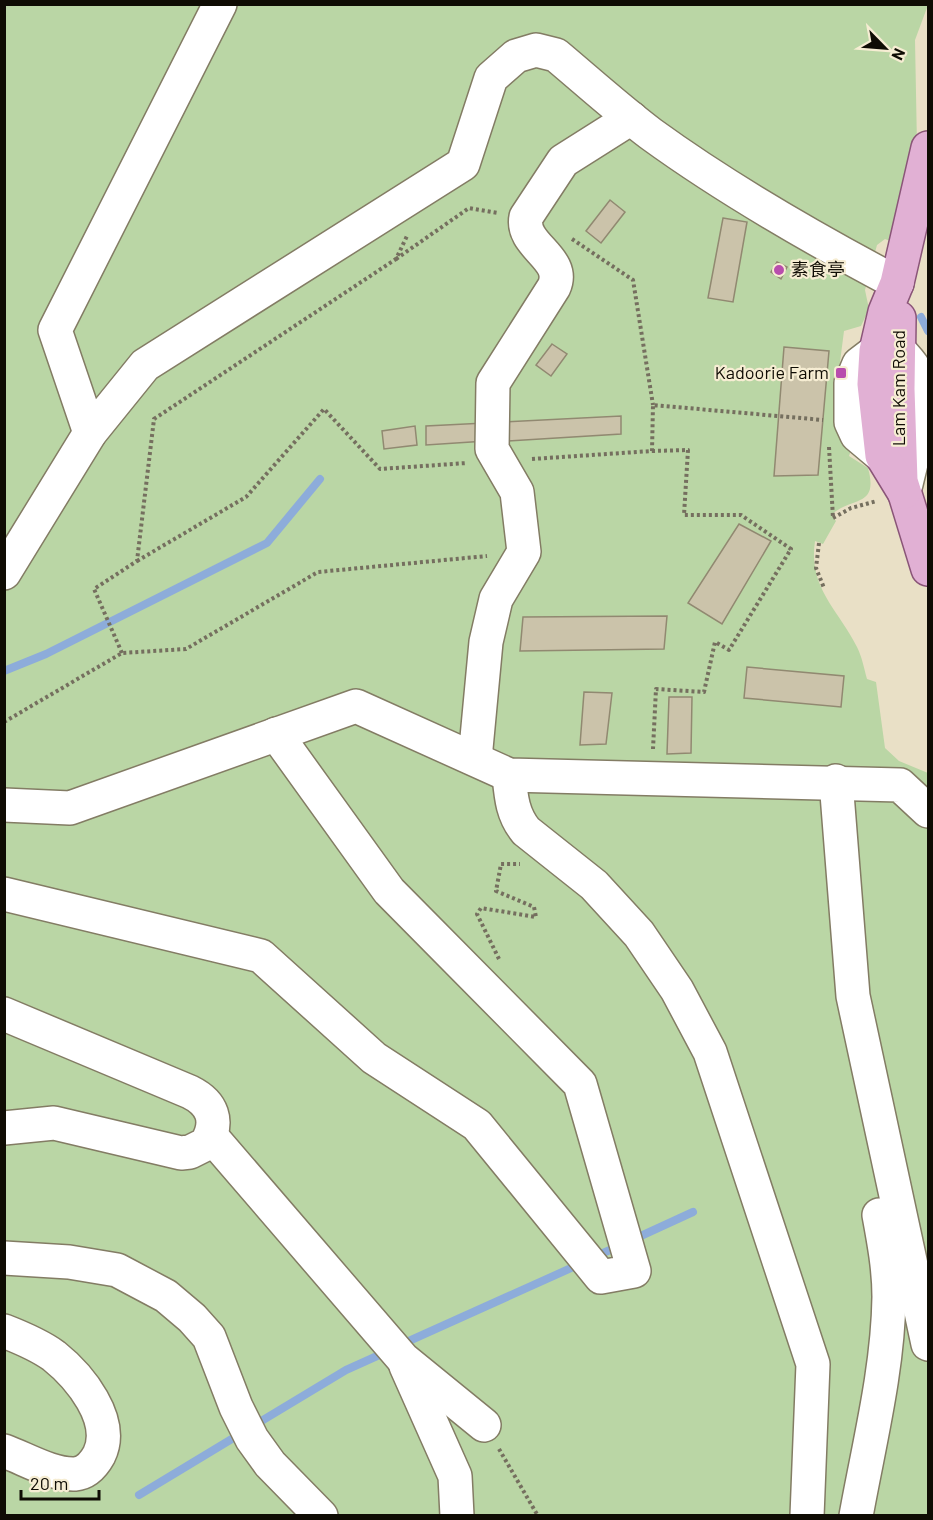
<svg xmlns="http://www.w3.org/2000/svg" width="933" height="1520" font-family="Barlow,'Noto Sans TC',sans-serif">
<rect width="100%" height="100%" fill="#e9e0c6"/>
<path fill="#bad6a5" d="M 5,5 L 928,5 L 915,40 L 919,252 L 885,239 L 877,245 L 865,290 L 869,309 L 861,326 L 844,331 L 835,401 L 851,450 L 849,456 L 868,468 C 879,508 852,496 831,515 L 836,521 L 823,544 L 815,541 C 808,588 838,609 857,647 C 862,657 864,668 867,679 L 876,682 L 885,748 L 899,761 L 928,773 L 928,1515 L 5,1516 Z"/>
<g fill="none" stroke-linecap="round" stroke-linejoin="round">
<g stroke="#8dacda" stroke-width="8">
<path d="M 921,317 L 928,331"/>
<path d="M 4,671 L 46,654 L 267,543 L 320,479"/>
<path d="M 632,1240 L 693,1212"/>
<path d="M 594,1257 L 619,1246"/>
<path d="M 400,1345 L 580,1264"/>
<path d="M 253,1426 L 346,1370 L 386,1352"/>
<path d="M 139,1495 L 240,1434"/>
</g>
</g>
<g fill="#cbc3aa" stroke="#918971" stroke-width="1.5">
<path d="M 610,200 L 625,212 L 601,243 L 586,231 Z"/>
<path d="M 723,218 L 747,222 L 733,302 L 708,298 Z"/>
<path d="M 777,262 L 787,267 L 781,279 L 771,272 Z"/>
<path d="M 552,344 L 567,354 L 551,376 L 536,365 Z"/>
<path d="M 784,347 L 829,351 L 818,475 L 774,476 Z"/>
<path d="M 621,416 L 621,434 L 506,441 L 505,422 Z"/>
<path d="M 485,423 L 486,441 L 426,445 L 426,426 Z"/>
<path d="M 415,426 L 417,445 L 384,449 L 382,431 Z"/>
<path d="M 739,524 L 771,541 L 722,624 L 688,603 Z"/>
<path d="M 667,616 L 664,649 L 520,651 L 523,617 Z"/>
<path d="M 747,667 L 844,676 L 841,707 L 744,698 Z"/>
<path d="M 584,692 L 612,693 L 606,744 L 580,745 Z"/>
<path d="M 669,697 L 692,697 L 691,753 L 667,754 Z"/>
</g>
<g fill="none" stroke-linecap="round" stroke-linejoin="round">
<defs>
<g id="minor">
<path d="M 899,350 C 904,356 913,364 916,372 C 928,409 914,449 906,484"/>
<path d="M 876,351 L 859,364 L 851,383 L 851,422 L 857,435 L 882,456"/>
<path d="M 90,433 L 55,330 L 220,4"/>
<path d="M 4,573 L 90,433 L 145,365 L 463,164 L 491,78 L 516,56 L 536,50 L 556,55 C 587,81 618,109 651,134 C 728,190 812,238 897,283"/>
<path d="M 475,759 L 486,642 L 496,599 L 524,552 L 517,492 L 492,449 L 493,383 L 554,287 C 567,258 520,246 526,217 L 563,161 L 631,118"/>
<path d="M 509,775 C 511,796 512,814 526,831 L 594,885 L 639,934 L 677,990 L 710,1052 L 813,1364 L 807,1516"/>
<path d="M 836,781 L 853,996 L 928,1344"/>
<path d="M 4,805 L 70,808 L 356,706 L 509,775 L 900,785 L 928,811"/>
<path d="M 4,894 L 261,956 L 374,1058 L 477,1125 L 601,1277 L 634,1271 L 580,1084 L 389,891 L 276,734"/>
<path d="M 4,1014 L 190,1092 C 212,1103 220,1121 206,1144 L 190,1152 L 181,1153 L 54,1123 L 4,1128"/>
<path d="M 211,1136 L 403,1359 L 484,1425"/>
<path d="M 4,1258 L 69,1262 L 117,1270 L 166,1296 L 192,1318 L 209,1337 L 236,1407 L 252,1439 L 270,1464 L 321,1516"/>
<path d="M 4,1331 C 22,1338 39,1345 54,1356 C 79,1376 116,1420 99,1455 C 94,1464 87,1473 75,1474 C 52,1475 26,1459 4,1451"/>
<path d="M 406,1366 L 455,1476 L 457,1516"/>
<path d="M 856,1516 C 869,1444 888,1370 889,1297 C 889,1269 884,1242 879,1215"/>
</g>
<g id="major">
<path d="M 899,318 L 898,389 L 901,481 L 928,569"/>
<path d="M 904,492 L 882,456 L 874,384 L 876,351 L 885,312 L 897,283 L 928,148"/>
</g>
</defs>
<use href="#minor" stroke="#837c64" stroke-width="36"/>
<use href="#major" stroke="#8a5578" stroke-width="36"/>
<g stroke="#756f5f" stroke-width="4" stroke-dasharray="3 3" stroke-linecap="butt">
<path d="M 572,239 L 633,280 L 653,405"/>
<path d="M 396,259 L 469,208 L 498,213"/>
<path d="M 829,447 L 833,518"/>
<path d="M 652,451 L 688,450 L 684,515 L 741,515 L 791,549 L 729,650 L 715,642 L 704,692 L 656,689 L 653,749"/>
<path d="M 532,459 L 652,451 L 653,405 L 823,420"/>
<path d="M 833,518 L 851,508 L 877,501"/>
<path d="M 819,543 L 816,568 L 824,588"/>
<path d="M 137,561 L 246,497 L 324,409 L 380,469 L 467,463"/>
<path d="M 122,653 L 94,589 L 137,561 L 154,419 L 396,259 L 407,236"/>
<path d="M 4,722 L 122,653 L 186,649 L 318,572 L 487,556"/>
<path d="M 499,959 L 477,914 L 481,908 L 536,917 L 534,907 L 496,891 L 501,864 L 520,864"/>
<path d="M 499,1449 L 538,1516"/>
</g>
<use href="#minor" stroke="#fff" stroke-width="33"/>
<use href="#major" stroke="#e1b0d4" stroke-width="33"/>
</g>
<g fill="#b84dad" stroke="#f6edd3" stroke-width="2">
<circle cx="779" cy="270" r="6"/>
<rect x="835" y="367" width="12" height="12" rx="3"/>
</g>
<g text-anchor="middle" stroke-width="4.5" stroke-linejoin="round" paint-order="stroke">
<g font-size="18" fill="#0f0c04" stroke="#f6edd3" text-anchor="start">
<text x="791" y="276">素食亭</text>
<text x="829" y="379" text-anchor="end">Kadoorie Farm</text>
</g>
<g font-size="18" fill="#0f0c04" stroke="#f6edd3">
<text transform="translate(899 388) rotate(-90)" y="6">Lam Kam Road</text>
</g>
</g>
<rect width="933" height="1520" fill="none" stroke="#0f0c04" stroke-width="12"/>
<g transform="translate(885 48) rotate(115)" stroke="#f6edd3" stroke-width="4.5" paint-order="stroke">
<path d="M0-4.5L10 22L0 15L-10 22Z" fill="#0f0c04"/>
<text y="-9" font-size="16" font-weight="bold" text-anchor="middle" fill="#0f0c04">N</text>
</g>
<path d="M21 1490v9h78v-9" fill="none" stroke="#0f0c04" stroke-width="3"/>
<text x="30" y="1490" font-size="18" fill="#0f0c04" stroke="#f6edd3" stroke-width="4.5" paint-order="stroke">20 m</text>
</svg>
